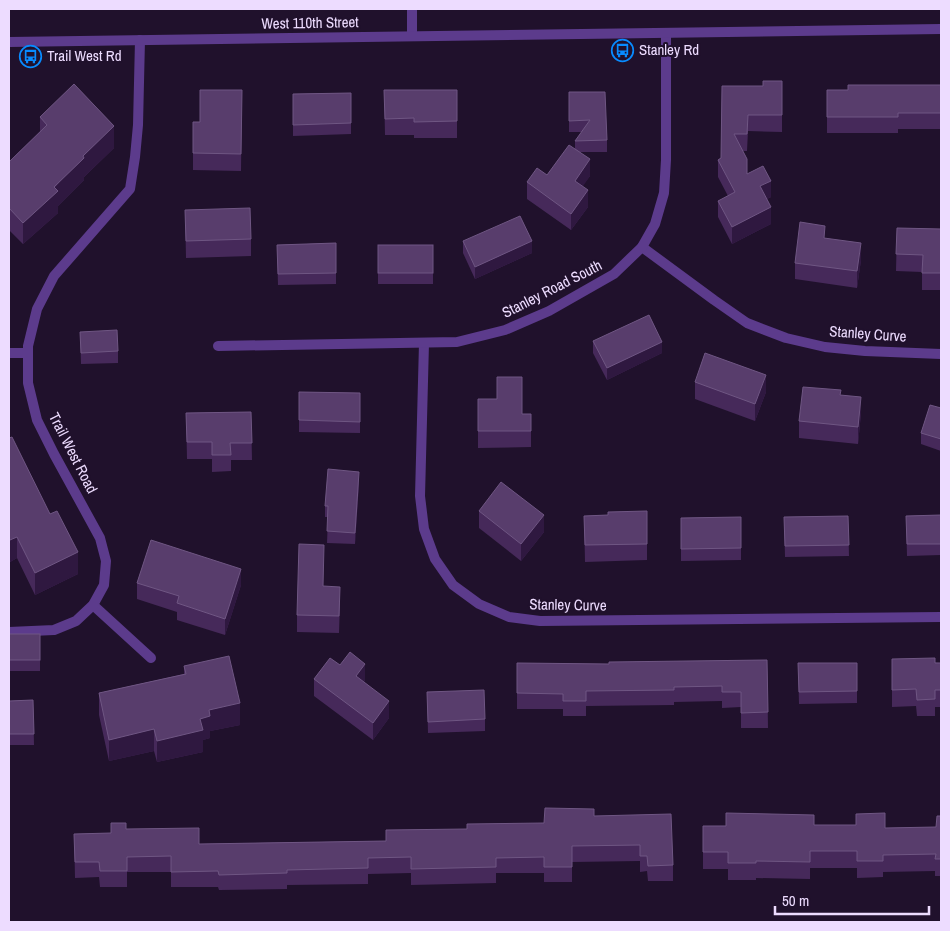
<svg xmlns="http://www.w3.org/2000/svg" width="950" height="931" font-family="'Archivo Narrow',sans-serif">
<rect width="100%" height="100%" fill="#20112c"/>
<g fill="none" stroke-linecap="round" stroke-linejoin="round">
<g stroke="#5c3b8c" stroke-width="10">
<path d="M 9,353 L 28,353"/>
<path d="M 93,605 L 151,658"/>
</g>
<g stroke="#5c3b8c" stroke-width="10">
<path d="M 412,9 L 412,36"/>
<path d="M 642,247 L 714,300 L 747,323 L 786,338 L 825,347 L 865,351 L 941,354"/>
<path d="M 424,343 L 420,496 L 424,529 L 435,559 L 453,585 L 479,604 L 509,617 L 540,621 L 941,617"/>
<path d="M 218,346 L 457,342 L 505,330 L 549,311 L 614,274 L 642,247 L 655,224 L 664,193 L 666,160 L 666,33"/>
<path d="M 9,632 L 54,630 L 76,621 L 93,605 L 104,585 L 106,561 L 100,538 L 54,454 L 37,420 L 28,383 L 28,346 L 37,309 L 54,276 L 130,189 L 135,157 L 138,125 L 140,40"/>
</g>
<path stroke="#5c3b8c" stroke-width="10" d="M 9,42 L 941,29"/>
</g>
<g fill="#46295a">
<path d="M 782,81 L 782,132 L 748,131 L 747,151 L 743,151 L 747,174 L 771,197 L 767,199 L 771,224 L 732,244 L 718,217 L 718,201 L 728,196 L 718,177 L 718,160 L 721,158 L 722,86 L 763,86 Z"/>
<path d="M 941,85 L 941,129 L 898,129 L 898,133 L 827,133 L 827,90 L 848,90 Z"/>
<path d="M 242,90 L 241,171 L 193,170 L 193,122 L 200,122 Z"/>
<path d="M 384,90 L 457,90 L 457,138 L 414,138 L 414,135 L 385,135 Z"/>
<path d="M 569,92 L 607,140 L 607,152 L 579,152 L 590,176 L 582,186 L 588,207 L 571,230 L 527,199 L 527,182 L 547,175 L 575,150 L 575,141 L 582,132 L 569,132 Z"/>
<path d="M 351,93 L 351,134 L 293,136 L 293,94 Z"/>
<path d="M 40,117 L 114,148 L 84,177 L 84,180 L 58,206 L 58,213 L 23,244 L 9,230 L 9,162 L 40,132 Z"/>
<path d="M 185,210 L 251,239 L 251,256 L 186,258 Z"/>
<path d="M 897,228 L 941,229 L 941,290 L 922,290 L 922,272 L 896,271 Z"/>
<path d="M 825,238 L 861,260 L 857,288 L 795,279 L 795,263 Z"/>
<path d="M 463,241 L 532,253 L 475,279 L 463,253 Z"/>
<path d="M 336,243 L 336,284 L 278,285 L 277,245 Z"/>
<rect x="378" y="245" width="55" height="39"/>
<path d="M 80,332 L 118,351 L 118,363 L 81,364 Z"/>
<path d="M 593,341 L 662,353 L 607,380 L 593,353 Z"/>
<path d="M 695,382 L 766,392 L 755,421 L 695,399 Z"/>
<path d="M 299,392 L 360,393 L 360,433 L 299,432 Z"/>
<path d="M 841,395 L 861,413 L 858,444 L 799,438 L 799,421 Z"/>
<path d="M 478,399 L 522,414 L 531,414 L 531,447 L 478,448 Z"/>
<path d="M 941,408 L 941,451 L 921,444 L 921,433 Z"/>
<path d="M 251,412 L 252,460 L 231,460 L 231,471 L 212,472 L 212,459 L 187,459 L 186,413 Z"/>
<path d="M 9,438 L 50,514 L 78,574 L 35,595 L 17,558 L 10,562 L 9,560 Z"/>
<path d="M 359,483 L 355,544 L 327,543 L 328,517 L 325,517 L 325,506 Z"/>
<path d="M 479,511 L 544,532 L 521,561 L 479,528 Z"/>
<path d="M 647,511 L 647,560 L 585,562 L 584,516 L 608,515 Z"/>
<path d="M 941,515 L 941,555 L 907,556 L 906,516 Z"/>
<path d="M 848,516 L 849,556 L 785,557 L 784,517 Z"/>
<path d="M 741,517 L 741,560 L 681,561 L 681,518 Z"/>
<path d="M 137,583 L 241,585 L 225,635 L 177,620 L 177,612 L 137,599 Z"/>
<path d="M 324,586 L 340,603 L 339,633 L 297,632 L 297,615 Z"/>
<rect x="9" y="634" width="31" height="37"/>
<path d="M 892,659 L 941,663 L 941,707 L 935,707 L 935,716 L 917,716 L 916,706 L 892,707 Z"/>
<path d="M 767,660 L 768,728 L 741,728 L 741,707 L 722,708 L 722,701 L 674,702 L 674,705 L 586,706 L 586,716 L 563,716 L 563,709 L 517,709 L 517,663 L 609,664 Z"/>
<path d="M 798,663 L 857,663 L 857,703 L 799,704 Z"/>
<path d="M 340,665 L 365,680 L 364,682 L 389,718 L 373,740 L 314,696 L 314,679 Z"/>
<path d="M 184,666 L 240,725 L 210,731 L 210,738 L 203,740 L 203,752 L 157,762 L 154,751 L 109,761 L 99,715 L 99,693 L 184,674 Z"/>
<path d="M 427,692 L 485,719 L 485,731 L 428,733 Z"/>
<path d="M 33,700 L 34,745 L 9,745 L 9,701 Z"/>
<path d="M 594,816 L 673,865 L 673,881 L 648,881 L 647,871 L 640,872 L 640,861 L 572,862 L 572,882 L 544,882 L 544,873 L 496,873 L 496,883 L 411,885 L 411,873 L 368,874 L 368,884 L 287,885 L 287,889 L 219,890 L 218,887 L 171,887 L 171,872 L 127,872 L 127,887 L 100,887 L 99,877 L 75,878 L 74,834 L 111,833 L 126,829 L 199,844 L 386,841 L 467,829 L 544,823 Z"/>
<path d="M 941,816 L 941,876 L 935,876 L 935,871 L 883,872 L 883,877 L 857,878 L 857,868 L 810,868 L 810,879 L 756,878 L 756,880 L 728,880 L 728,869 L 703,869 L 703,826 L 814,825 L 885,828 L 936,827 Z"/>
</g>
<g fill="#2f1840">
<path d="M 114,126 L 114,148 L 84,177 L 84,180 L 58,206 L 58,213 L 23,244 L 23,223 L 83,156 Z"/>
<path d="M 590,159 L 590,176 L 575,198 L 575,181 Z"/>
<path d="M 771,181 L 771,197 L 760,202 L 760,186 Z"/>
<path d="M 588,190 L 588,207 L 571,230 L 571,214 Z"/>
<path d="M 771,207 L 771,224 L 732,244 L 732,227 Z"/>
<path d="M 532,241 L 532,253 L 475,279 L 475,267 Z"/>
<path d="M 861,243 L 861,260 L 857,288 L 857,271 Z"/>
<path d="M 662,342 L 662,353 L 607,380 L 607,368 Z"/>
<path d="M 766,375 L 766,392 L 755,421 L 755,404 Z"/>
<path d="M 861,397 L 861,413 L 858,444 L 858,427 Z"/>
<path d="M 359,472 L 359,483 L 355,544 L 355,533 Z"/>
<path d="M 544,515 L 544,532 L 521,561 L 521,544 Z"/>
<path d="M 17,537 L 17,558 L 10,562 L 10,540 Z"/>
<path d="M 78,552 L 78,574 L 35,595 L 35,573 Z"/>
<path d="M 241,569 L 241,585 L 225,635 L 225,619 Z"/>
<path d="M 365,664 L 365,680 L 356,693 L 356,676 Z"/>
<path d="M 389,701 L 389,718 L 373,740 L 373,723 Z"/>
<path d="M 240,703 L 240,725 L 210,731 L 210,738 L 203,740 L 203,752 L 157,762 L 157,741 L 200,719 L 209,710 Z"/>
<path d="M 154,729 L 154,751 L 109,761 L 109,740 Z"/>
</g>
<g fill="#583d6c" stroke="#6f5683">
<path d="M 763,81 L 782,81 L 782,115 L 748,115 L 747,134 L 734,134 L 747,159 L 747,174 L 763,166 L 771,181 L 760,186 L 771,207 L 732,227 L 718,201 L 735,192 L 718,160 L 721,158 L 722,86 L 763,86 Z"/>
<path d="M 74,84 L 114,126 L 83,156 L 84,158 L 54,187 L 58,191 L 23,223 L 9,208 L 9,162 L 47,125 L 40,117 Z"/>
<path d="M 848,85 L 941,85 L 941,113 L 898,113 L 898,117 L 827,117 L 827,90 L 848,90 Z"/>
<path d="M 200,90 L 242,90 L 241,154 L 193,153 L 193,122 L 200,122 Z"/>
<path d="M 384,90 L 457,90 L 457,121 L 414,122 L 414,118 L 385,119 Z"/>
<path d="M 569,92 L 605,92 L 607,140 L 575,141 L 590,120 L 569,121 Z"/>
<path d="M 351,93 L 351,123 L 293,125 L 293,94 Z"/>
<path d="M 569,145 L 590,159 L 575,181 L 588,190 L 571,214 L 527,182 L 537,168 L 547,175 Z"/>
<path d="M 250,208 L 251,239 L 186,241 L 185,210 Z"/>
<path d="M 520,216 L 532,241 L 475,267 L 463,241 Z"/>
<path d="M 800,222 L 825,226 L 824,238 L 861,243 L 857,271 L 795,263 Z"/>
<path d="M 897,228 L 941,229 L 941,273 L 922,273 L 923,255 L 896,254 Z"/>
<path d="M 336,243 L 336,273 L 278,274 L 277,245 Z"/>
<rect x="378" y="245" width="55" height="28"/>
<path d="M 649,315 L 662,342 L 607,368 L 593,341 Z"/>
<path d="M 117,330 L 118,351 L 81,353 L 80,332 Z"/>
<path d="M 705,353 L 766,375 L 755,404 L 695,382 Z"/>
<path d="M 497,377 L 522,377 L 522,414 L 531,414 L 531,431 L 478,431 L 478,399 L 497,399 Z"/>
<path d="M 803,387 L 841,390 L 840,395 L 861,397 L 858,427 L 799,421 Z"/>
<path d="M 299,392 L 360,393 L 360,422 L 299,420 Z"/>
<path d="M 930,405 L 941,408 L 941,439 L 921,433 Z"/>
<path d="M 251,412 L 252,443 L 230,443 L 231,455 L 212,455 L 212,442 L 187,442 L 186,413 Z"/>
<path d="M 12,437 L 50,514 L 57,511 L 78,552 L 35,573 L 17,537 L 10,540 L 9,538 L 9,438 Z"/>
<path d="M 328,469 L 359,472 L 355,533 L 327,531 L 328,506 L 325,506 Z"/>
<path d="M 501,482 L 544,515 L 521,544 L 479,511 Z"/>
<path d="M 647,511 L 647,544 L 585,545 L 584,516 L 608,515 L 608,512 Z"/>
<path d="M 941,515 L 941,544 L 907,544 L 906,516 Z"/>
<path d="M 848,516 L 849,545 L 785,546 L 784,517 Z"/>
<path d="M 741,517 L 741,548 L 681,549 L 681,518 Z"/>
<path d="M 151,540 L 241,569 L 225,619 L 177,603 L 179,596 L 137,583 Z"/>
<path d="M 299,544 L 324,545 L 323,586 L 340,587 L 339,616 L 297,615 Z"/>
<rect x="9" y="634" width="31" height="26"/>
<path d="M 350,652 L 365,664 L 356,676 L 389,701 L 373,723 L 314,679 L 330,658 L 340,665 Z"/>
<path d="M 229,656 L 240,703 L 209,710 L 210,716 L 200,719 L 203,730 L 157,741 L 154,729 L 109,740 L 99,693 L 186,674 L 184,666 Z"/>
<path d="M 935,658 L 935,663 L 941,663 L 941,690 L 935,690 L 935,699 L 917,700 L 916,689 L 892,690 L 892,659 Z"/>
<path d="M 767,660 L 768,712 L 741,713 L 741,692 L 722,692 L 722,686 L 674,687 L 674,690 L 586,691 L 586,701 L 563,701 L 563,694 L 517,693 L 517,663 L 609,664 L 609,662 Z"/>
<path d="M 798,663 L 857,663 L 857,691 L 799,692 Z"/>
<path d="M 484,690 L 485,719 L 428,722 L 427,692 Z"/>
<path d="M 33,700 L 34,734 L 9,734 L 9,701 Z"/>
<path d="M 545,808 L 594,809 L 594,816 L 671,814 L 673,865 L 648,866 L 647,856 L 640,856 L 640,845 L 572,846 L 572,867 L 544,867 L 544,857 L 496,858 L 496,867 L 411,869 L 411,857 L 368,858 L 368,868 L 287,870 L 287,873 L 219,875 L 218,871 L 171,872 L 171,856 L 127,857 L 127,871 L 100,871 L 99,862 L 75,862 L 74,834 L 111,833 L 111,823 L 126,823 L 126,829 L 199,828 L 199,844 L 386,841 L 386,830 L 467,829 L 467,824 L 544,823 Z"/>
<path d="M 726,813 L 814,815 L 814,825 L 856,825 L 856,814 L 885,813 L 885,828 L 936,827 L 937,816 L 941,816 L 941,859 L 935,859 L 936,854 L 883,855 L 883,861 L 857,861 L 857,851 L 810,851 L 810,862 L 756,861 L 756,863 L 728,863 L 728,852 L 703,852 L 703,826 L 726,826 Z"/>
</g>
<defs>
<symbol id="bus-ring" viewBox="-11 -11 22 22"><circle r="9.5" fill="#20112c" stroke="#088bff" stroke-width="1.5"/><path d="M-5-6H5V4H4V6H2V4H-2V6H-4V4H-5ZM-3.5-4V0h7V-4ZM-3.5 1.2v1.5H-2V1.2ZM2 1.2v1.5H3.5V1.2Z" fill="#088bff"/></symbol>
</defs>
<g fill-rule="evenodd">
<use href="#bus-ring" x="610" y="38" width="25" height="25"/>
<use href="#bus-ring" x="18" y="44" width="25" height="25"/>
</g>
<g text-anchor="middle" stroke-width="4" stroke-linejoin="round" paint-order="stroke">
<g font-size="15" fill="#eddcff" stroke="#20112c">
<text transform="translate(310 23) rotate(-1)" y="5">West 110th Street</text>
<text transform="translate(552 289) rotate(-27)" y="5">Stanley Road South</text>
<text transform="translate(868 334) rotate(4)" y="5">Stanley Curve</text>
<text transform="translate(73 453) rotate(63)" y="5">Trail West Road</text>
<text transform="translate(568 605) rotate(1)" y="5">Stanley Curve</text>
</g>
<g font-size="15" fill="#eddcff" stroke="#20112c" text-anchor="start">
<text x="639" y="55">Stanley Rd</text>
<text x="47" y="61">Trail West Rd</text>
</g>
</g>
<rect width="950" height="931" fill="none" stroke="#eddcff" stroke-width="20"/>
<path d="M775 906v8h154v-8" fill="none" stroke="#eddcff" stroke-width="2.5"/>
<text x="782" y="906" font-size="15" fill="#eddcff" stroke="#20112c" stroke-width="4" paint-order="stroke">50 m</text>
</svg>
